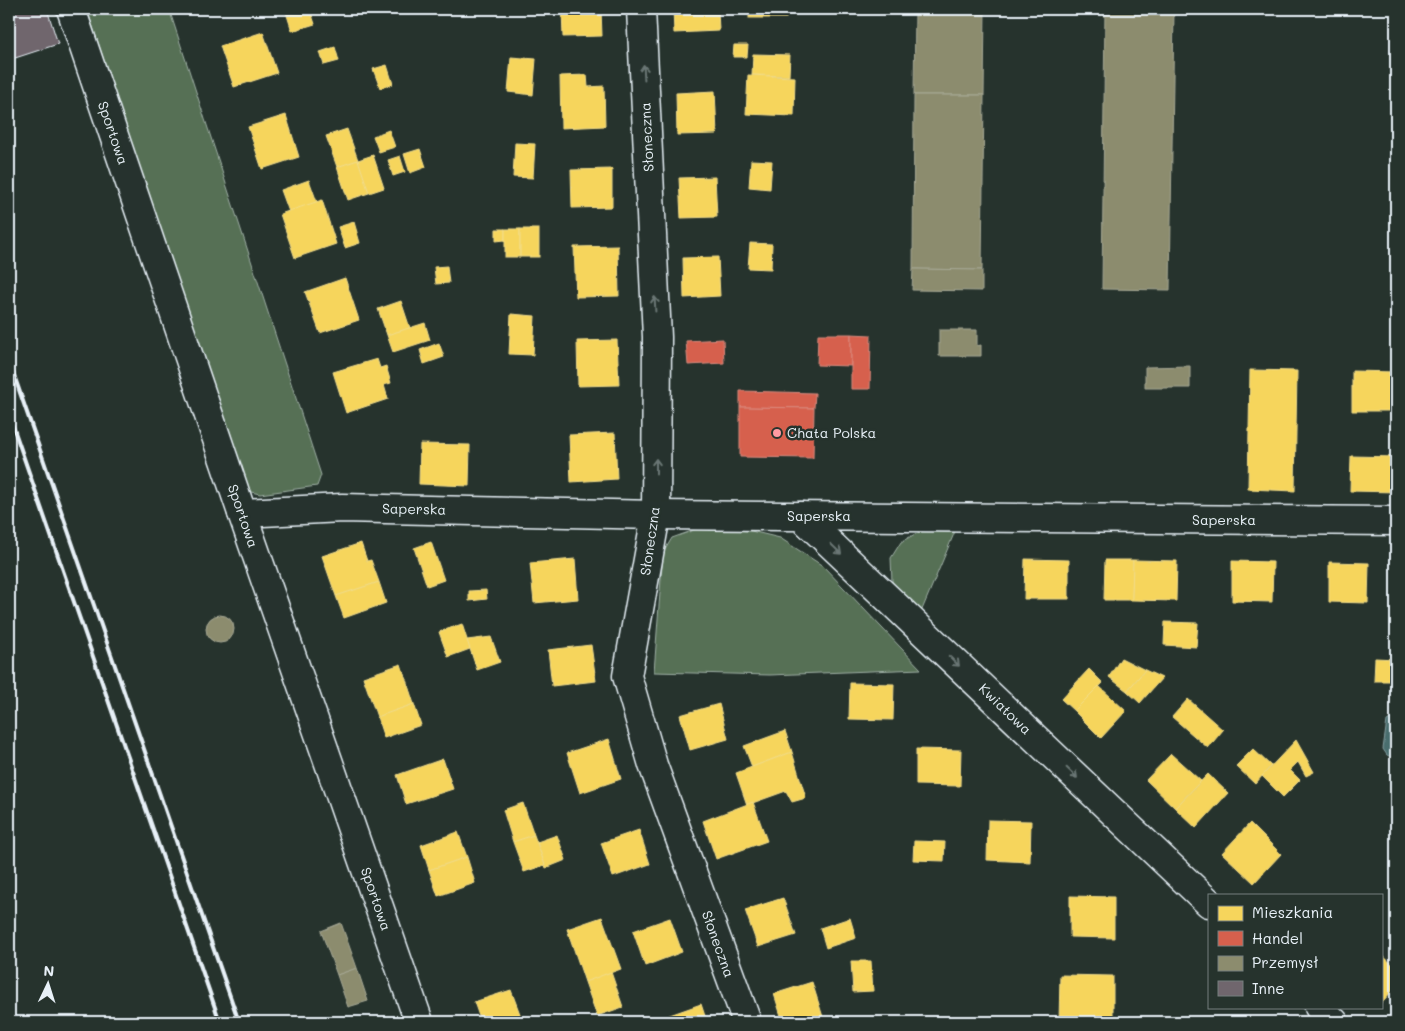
<svg xmlns="http://www.w3.org/2000/svg" width="1405" height="1031" font-family="Mali,sans-serif">
<rect width="100%" height="100%" fill="#26332d"/>
<filter id="ink" filterUnits="userSpaceOnUse"><feTurbulence type="fractalNoise" baseFrequency=".02" numOctaves="2"/><feDisplacementMap in="SourceGraphic" scale="10" xChannelSelector="R" yChannelSelector="G"/><feConvolveMatrix kernelMatrix="1 2 1 2 8 2 1 2 1" color-interpolation-filters="sRGB"/></filter>
<g filter="url(#ink)">
<g fill="#566f54" stroke="#9fb0a6">
<path d="M 87,9 L 169,9 L 321,475 L 317,486 L 260,494 L 251,492 L 244,485 Z"/>
<path d="M 961,517 L 916,624 L 898,608 L 892,581 L 891,558 L 901,542 L 915,534 Z"/>
<path d="M 700,528 L 751,531 L 780,538 L 823,566 L 921,669 L 770,675 L 654,672 L 663,553 L 672,538 Z"/>
</g>
<path fill="#496e6e" stroke="#89a2a5" d="M 1396,716 L 1396,759 L 1387,755 L 1383,749 L 1387,721 Z"/>
<g fill="#f6d55c" stroke="#f2dd8b">
<path d="M 285,9 L 310,9 L 315,24 L 292,31 Z"/>
<path d="M 562,9 L 601,9 L 602,36 L 563,37 Z"/>
<path d="M 673,9 L 718,9 L 719,31 L 674,33 Z"/>
<rect x="749" y="9" width="37" height="9"/>
<path d="M 263,32 L 277,73 L 234,87 L 220,46 Z"/>
<path d="M 734,45 L 748,45 L 747,57 L 733,57 Z"/>
<path d="M 335,47 L 339,61 L 324,65 L 320,52 Z"/>
<path d="M 753,54 L 790,55 L 789,76 L 752,75 Z"/>
<path d="M 511,57 L 536,59 L 533,95 L 508,92 Z"/>
<path d="M 387,65 L 393,84 L 380,88 L 373,69 Z"/>
<path d="M 587,75 L 588,87 L 604,86 L 605,126 L 561,128 L 560,76 Z"/>
<path d="M 748,75 L 795,77 L 794,116 L 746,114 Z"/>
<path d="M 715,91 L 717,134 L 677,135 L 676,93 Z"/>
<path d="M 286,115 L 299,157 L 262,169 L 248,127 Z"/>
<path d="M 347,129 L 358,160 L 337,167 L 326,136 Z"/>
<path d="M 389,130 L 395,147 L 379,152 L 373,136 Z"/>
<path d="M 515,143 L 535,144 L 533,178 L 513,177 Z"/>
<path d="M 420,149 L 426,167 L 410,173 L 404,154 Z"/>
<path d="M 373,155 L 384,188 L 369,193 L 358,160 Z"/>
<path d="M 400,156 L 405,172 L 393,176 L 388,160 Z"/>
<path d="M 358,160 L 369,193 L 348,200 L 337,167 Z"/>
<path d="M 751,160 L 772,161 L 770,189 L 749,187 Z"/>
<path d="M 612,169 L 612,207 L 572,208 L 571,170 Z"/>
<path d="M 715,177 L 717,217 L 681,218 L 679,178 Z"/>
<path d="M 309,180 L 317,202 L 289,212 L 281,190 Z"/>
<path d="M 322,200 L 336,244 L 295,258 L 280,214 Z"/>
<path d="M 354,222 L 360,243 L 345,248 L 338,227 Z"/>
<path d="M 496,229 L 505,229 L 505,240 L 496,241 Z"/>
<rect x="505" y="229" width="15" height="28"/>
<rect x="520" y="229" width="19" height="28"/>
<path d="M 750,243 L 772,244 L 771,269 L 748,268 Z"/>
<path d="M 618,246 L 619,296 L 576,297 L 574,247 Z"/>
<path d="M 718,257 L 720,296 L 684,298 L 683,258 Z"/>
<path d="M 447,266 L 449,283 L 436,284 L 434,267 Z"/>
<path d="M 345,278 L 359,320 L 320,333 L 305,292 Z"/>
<path d="M 401,301 L 410,328 L 387,335 L 378,309 Z"/>
<path d="M 511,314 L 535,316 L 533,355 L 509,354 Z"/>
<path d="M 425,323 L 430,340 L 393,352 L 387,335 Z"/>
<path d="M 617,340 L 619,385 L 578,386 L 577,341 Z"/>
<path d="M 439,343 L 444,357 L 424,364 L 420,350 Z"/>
<path d="M 377,359 L 380,368 L 386,366 L 391,383 L 384,385 L 388,399 L 346,413 L 333,372 Z"/>
<path d="M 1250,370 L 1297,371 L 1295,491 L 1248,489 Z"/>
<path d="M 1352,371 L 1396,372 L 1396,411 L 1352,411 Z"/>
<path d="M 615,433 L 617,479 L 571,482 L 569,435 Z"/>
<path d="M 420,444 L 470,445 L 469,486 L 419,484 Z"/>
<path d="M 1351,456 L 1396,457 L 1396,492 L 1350,491 Z"/>
<path d="M 431,542 L 444,580 L 427,586 L 414,548 Z"/>
<path d="M 361,543 L 367,561 L 371,560 L 379,582 L 336,596 L 322,556 Z"/>
<path d="M 575,559 L 578,599 L 534,603 L 530,563 Z"/>
<path d="M 1025,559 L 1069,560 L 1069,599 L 1024,599 Z"/>
<path d="M 1105,560 L 1133,560 L 1132,600 L 1104,600 Z"/>
<path d="M 1133,560 L 1177,561 L 1176,601 L 1132,600 Z"/>
<path d="M 1232,561 L 1273,562 L 1272,602 L 1232,601 Z"/>
<path d="M 1329,562 L 1369,563 L 1368,603 L 1329,602 Z"/>
<path d="M 379,582 L 386,603 L 344,618 L 336,596 Z"/>
<path d="M 486,590 L 487,599 L 469,601 L 469,591 Z"/>
<path d="M 1165,622 L 1198,623 L 1196,647 L 1164,645 Z"/>
<path d="M 462,624 L 470,649 L 448,657 L 439,632 Z"/>
<path d="M 491,637 L 500,662 L 477,670 L 467,640 Z"/>
<path d="M 591,645 L 596,681 L 552,686 L 548,650 Z"/>
<path d="M 1121,658 L 1145,670 L 1127,691 L 1109,677 Z"/>
<path d="M 1375,658 L 1396,659 L 1396,681 L 1374,681 Z"/>
<path d="M 401,664 L 414,704 L 377,717 L 363,677 Z"/>
<path d="M 1089,669 L 1103,683 L 1074,711 L 1061,699 Z"/>
<path d="M 1145,670 L 1162,678 L 1140,703 L 1127,691 Z"/>
<path d="M 850,683 L 894,684 L 893,720 L 849,719 Z"/>
<path d="M 1099,686 L 1126,711 L 1101,738 L 1074,711 Z"/>
<path d="M 1188,699 L 1223,730 L 1208,748 L 1172,717 Z"/>
<path d="M 414,704 L 421,725 L 384,738 L 377,717 Z"/>
<path d="M 719,704 L 728,739 L 690,750 L 680,715 Z"/>
<path d="M 785,731 L 792,752 L 752,767 L 744,746 Z"/>
<path d="M 609,739 L 621,779 L 580,793 L 567,753 Z"/>
<path d="M 1296,740 L 1314,772 L 1306,776 L 1298,762 L 1290,770 L 1300,780 L 1283,797 L 1262,776 Z"/>
<path d="M 916,749 L 961,750 L 960,786 L 916,785 Z"/>
<path d="M 1253,749 L 1271,766 L 1255,784 L 1236,766 Z"/>
<path d="M 792,752 L 806,798 L 792,802 L 786,791 L 747,805 L 736,773 Z"/>
<path d="M 1171,754 L 1201,781 L 1175,808 L 1146,780 Z"/>
<path d="M 443,759 L 453,789 L 406,804 L 397,775 Z"/>
<path d="M 1208,774 L 1228,793 L 1196,828 L 1175,808 Z"/>
<path d="M 753,802 L 767,841 L 716,859 L 703,821 Z"/>
<path d="M 523,803 L 534,835 L 513,842 L 503,810 Z"/>
<path d="M 988,820 L 1031,821 L 1030,862 L 987,860 Z"/>
<path d="M 1250,823 L 1281,854 L 1254,883 L 1222,853 Z"/>
<path d="M 639,830 L 650,864 L 613,877 L 601,843 Z"/>
<path d="M 458,832 L 467,857 L 429,870 L 421,845 Z"/>
<path d="M 534,835 L 545,865 L 524,872 L 513,842 Z"/>
<path d="M 557,835 L 566,860 L 546,868 L 537,842 Z"/>
<path d="M 914,841 L 945,842 L 944,861 L 913,860 Z"/>
<path d="M 467,857 L 475,883 L 438,896 L 429,870 Z"/>
<path d="M 1070,896 L 1114,897 L 1114,938 L 1070,937 Z"/>
<path d="M 783,898 L 796,935 L 758,947 L 745,910 Z"/>
<path d="M 602,917 L 621,969 L 585,982 L 567,929 Z"/>
<path d="M 670,918 L 682,952 L 645,966 L 633,931 Z"/>
<path d="M 850,918 L 856,938 L 826,948 L 820,928 Z"/>
<path d="M 1381,954 L 1396,968 L 1396,987 L 1381,1003 Z"/>
<path d="M 851,961 L 871,961 L 873,991 L 853,992 Z"/>
<path d="M 611,972 L 623,1007 L 597,1016 L 585,982 Z"/>
<path d="M 1060,975 L 1113,976 L 1113,1022 L 1059,1022 Z"/>
<path d="M 812,982 L 823,1017 L 805,1022 L 783,1022 L 774,994 Z"/>
<path d="M 511,990 L 523,1022 L 481,1022 L 474,1002 Z"/>
<path d="M 701,1004 L 707,1022 L 666,1022 L 664,1017 Z"/>
</g>
<g fill="#d6604d" stroke="#db8c80">
<path d="M 818,334 L 851,334 L 851,366 L 817,365 Z"/>
<path d="M 851,334 L 871,335 L 870,389 L 851,389 Z"/>
<path d="M 723,339 L 724,363 L 688,365 L 686,341 Z"/>
<path d="M 740,391 L 815,393 L 814,408 L 740,407 Z"/>
<path d="M 740,407 L 814,408 L 813,458 L 740,457 Z"/>
</g>
<g fill="#8c8c6e" stroke="#a8aa97">
<path d="M 915,9 L 985,9 L 984,95 L 914,95 Z"/>
<path d="M 1105,9 L 1174,9 L 1170,290 L 1102,289 Z"/>
<path d="M 914,95 L 984,95 L 982,270 L 913,269 Z"/>
<path d="M 913,269 L 982,270 L 982,291 L 912,290 Z"/>
<path d="M 939,330 L 977,330 L 977,346 L 981,345 L 981,356 L 939,356 Z"/>
<path d="M 1190,366 L 1190,388 L 1145,388 L 1145,367 Z"/>
<circle cx="220" cy="629" r="14"/>
<path d="M 341,923 L 357,968 L 337,975 L 321,931 Z"/>
<path d="M 357,968 L 368,1001 L 348,1007 L 337,975 Z"/>
</g>
<path fill="#70666d" stroke="#e8f1f8" d="M 9,9 L 47,9 L 58,44 L 9,60 Z"/>
<g fill="none" stroke-linecap="round" stroke-linejoin="round">
<defs>
<g id="minor">
<path d="M 71,9 L 242,513 L 419,1022"/>
<path d="M 641,9 L 657,337 L 656,515 L 627,676 L 653,765 L 747,1022"/>
<path d="M 242,513 L 342,508 L 656,515 L 1396,521"/>
<path d="M 801,516 L 1209,903"/>
<path d="M 1319,1007 L 1334,1022"/>
</g>
</defs>
<use href="#minor" stroke="#e8f1f8" stroke-width="31"/>
<use href="#minor" stroke="#26332d" stroke-width="28"/>
<g stroke="#e8f1f8" stroke-width="4">
<path d="M 9,361 L 239,1022"/>
<path d="M 9,415 L 220,1022"/>
</g>
</g>
<defs><path id="oneway-shaft" d="M-6 0H5M1.5-3L5.5 0L1.5 3" fill="none" stroke-width="1.6" stroke-linecap="round" stroke-linejoin="round" transform="scale(1.25)"/></defs>
<g stroke="#6a7674">
<use href="#oneway-shaft" transform="translate(644 72) rotate(-93)"/>
<use href="#oneway-shaft" transform="translate(655 304) rotate(-93)"/>
<use href="#oneway-shaft" transform="translate(656 466) rotate(-90)"/>
<use href="#oneway-shaft" transform="translate(836 549) rotate(44)"/>
<use href="#oneway-shaft" transform="translate(954 661) rotate(44)"/>
<use href="#oneway-shaft" transform="translate(1072 773) rotate(44)"/>
</g>
</g>
<circle fill="#ff9aa2" stroke="#26332d" stroke-width="2" cx="777" cy="433" r="5"/>
<g text-anchor="middle" stroke-width="5" stroke-linejoin="round" paint-order="stroke">
<g font-size="14" fill="#e8f1f8" stroke="#26332d">
<text transform="translate(113 133) rotate(71)" y="5">Sportowa</text>
<text transform="translate(647 137) rotate(-93)" y="5">Słoneczna</text>
<text transform="translate(414 509) rotate(1)" y="5">Saperska</text>
<text transform="translate(243 516) rotate(71)" y="5">Sportowa</text>
<text x="819" y="521">Saperska</text>
<text x="1224" y="525">Saperska</text>
<text transform="translate(650 541) rotate(-82)" y="5">Słoneczna</text>
<text transform="translate(1005 709) rotate(44)" y="5">Kwiatowa</text>
<text transform="translate(376 899) rotate(71)" y="5">Sportowa</text>
<text transform="translate(718 944) rotate(70)" y="5">Słoneczna</text>
</g>
<g font-size="14" fill="#e8f1f8" stroke="#26332d" text-anchor="start">
<text x="787" y="438">Chata Polska</text>
</g>
</g>
<rect width="1405" height="1031" fill="none" stroke="#26332d" stroke-width="30"/>
<rect x="15" y="15" width="1375" height="1001" fill="none" stroke="#e8f1f8" stroke-width="2" filter="url(#ink)"/>
<rect x="1208" y="894" width="175" height="115" fill="#26332d" stroke="#747f7e"/>
<rect x="1218" y="906" width="25" height="15" fill="#f6d55c" stroke="#747f7e"/>
<text x="1252" y="918" font-size="15" fill="#e8f1f8">Mieszkania</text>
<rect x="1218" y="931" width="25" height="15" fill="#d6604d" stroke="#747f7e"/>
<text x="1252" y="944" font-size="15" fill="#e8f1f8">Handel</text>
<rect x="1218" y="956" width="25" height="15" fill="#8c8c6e" stroke="#747f7e"/>
<text x="1252" y="968" font-size="15" fill="#e8f1f8">Przemysł</text>
<rect x="1218" y="981" width="25" height="15" fill="#70666d" stroke="#747f7e"/>
<text x="1252" y="994" font-size="15" fill="#e8f1f8">Inne</text>
<g transform="translate(48 984) rotate(4)" stroke="#26332d" stroke-width="4" paint-order="stroke">
<path d="M0-4L9 19L0 12L-9 19Z" fill="#e8f1f8"/>
<text y="-8" font-size="14" font-weight="bold" text-anchor="middle" fill="#e8f1f8">N</text>
</g>
</svg>
